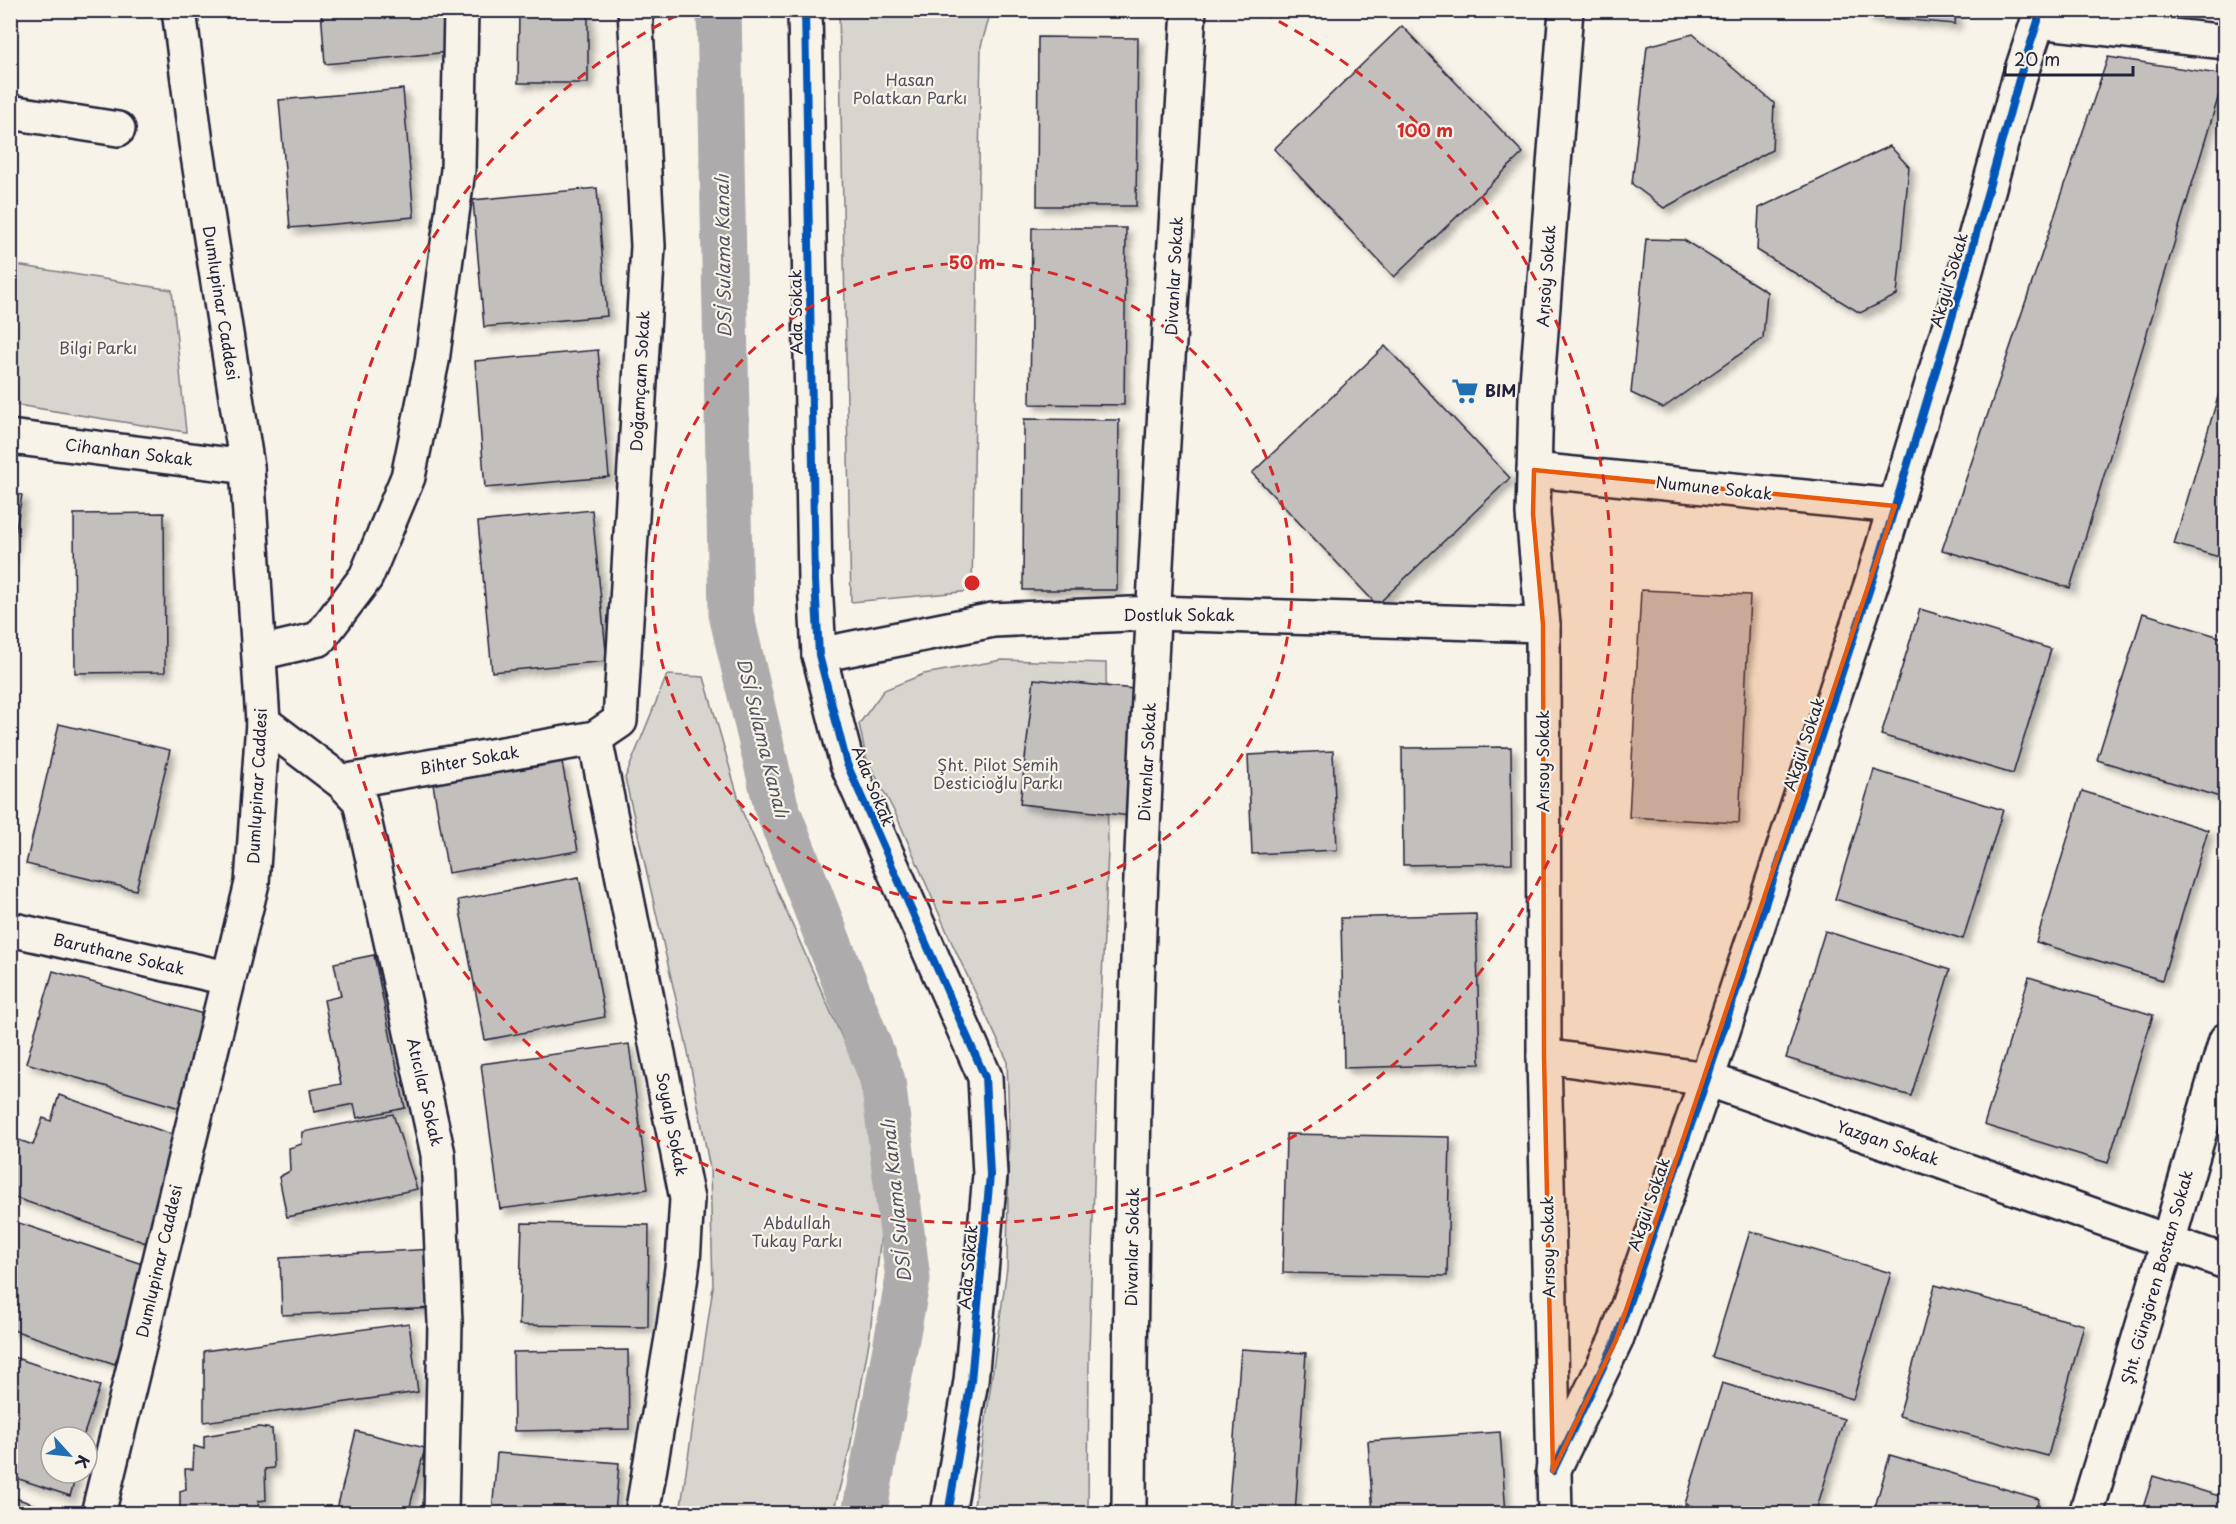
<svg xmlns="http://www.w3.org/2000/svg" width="2236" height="1524" font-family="'Playpen Sans',sans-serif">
<defs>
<filter id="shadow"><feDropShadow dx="5.5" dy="5.5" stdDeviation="3" flood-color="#0004"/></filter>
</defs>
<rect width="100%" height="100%" fill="#f7f3e8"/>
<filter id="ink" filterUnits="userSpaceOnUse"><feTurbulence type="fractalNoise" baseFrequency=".0167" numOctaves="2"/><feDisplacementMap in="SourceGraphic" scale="12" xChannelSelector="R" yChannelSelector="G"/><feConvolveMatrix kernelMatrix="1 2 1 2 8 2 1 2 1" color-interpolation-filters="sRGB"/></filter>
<g filter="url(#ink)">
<g fill="#d8d5cf" stroke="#7d7c85" stroke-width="1.5">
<path d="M 839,11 L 991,11 L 981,46 L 972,591 L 851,602 Z"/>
<path d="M 10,264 L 172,290 L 186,432 L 11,404 Z"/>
<path d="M 1002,660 L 1106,663 L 1108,851 L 1097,1084 L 1089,1351 L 1088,1513 L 973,1513 L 1007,1268 L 1009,1125 L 1007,1060 L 951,941 L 897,817 L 866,757 L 859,724 L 884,690 L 924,674 Z"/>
<path d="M 667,675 L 704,677 L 742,811 L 859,1076 L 871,1131 L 881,1234 L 869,1342 L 850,1448 L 833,1513 L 680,1513 L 713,1287 L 710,1169 L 687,1047 L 625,778 Z"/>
</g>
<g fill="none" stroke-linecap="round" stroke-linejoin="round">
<path stroke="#aeabad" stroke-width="45" d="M 719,10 L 731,614 L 776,806 L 883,1081 L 908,1279 L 864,1514"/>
</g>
<g fill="#c2bfbd" stroke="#22223b" stroke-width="1.5" filter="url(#shadow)">
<path d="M 321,10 L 446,10 L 449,52 L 325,64 Z"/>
<path d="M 519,10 L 588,10 L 588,83 L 518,83 Z"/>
<path d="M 1866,10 L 1956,10 L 1955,24 L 1866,16 Z"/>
<path d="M 1402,26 L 1523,153 L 1394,277 L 1274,149 Z"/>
<path d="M 1693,34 L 1774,103 L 1772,150 L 1664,208 L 1632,184 L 1647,46 Z"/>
<path d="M 1038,37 L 1138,38 L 1136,206 L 1037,206 Z"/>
<path d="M 2108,57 L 2225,75 L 2070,588 L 1942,550 Z"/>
<path d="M 403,89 L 414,217 L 290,228 L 279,100 Z"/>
<path d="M 1890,146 L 1909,167 L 1897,295 L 1860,313 L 1757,250 L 1759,208 Z"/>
<path d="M 597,188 L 607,316 L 484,327 L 473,200 Z"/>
<path d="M 1032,228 L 1126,228 L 1124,405 L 1030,404 Z"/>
<path d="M 1646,239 L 1684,240 L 1767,292 L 1763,338 L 1663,408 L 1631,393 Z"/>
<path d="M 1385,346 L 1510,478 L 1377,605 L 1252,473 Z"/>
<path d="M 598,350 L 609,477 L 485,488 L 475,361 Z"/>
<path d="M 2224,377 L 2226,377 L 2226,559 L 2174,544 Z"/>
<path d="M 1024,419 L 1119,420 L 1117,590 L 1023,590 Z"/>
<path d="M 10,493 L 22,495 L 10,562 Z"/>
<path d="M 592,510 L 607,661 L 492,672 L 478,522 Z"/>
<path d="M 164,513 L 165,672 L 75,673 L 74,514 Z"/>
<path d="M 1641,590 L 1750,595 L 1739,823 L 1629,817 Z"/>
<path d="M 1920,609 L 2051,649 L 2013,774 L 1881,735 Z"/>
<path d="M 2143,613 L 2226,639 L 2226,778 L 2220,797 L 2097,760 Z"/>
<path d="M 1034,679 L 1144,690 L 1131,816 L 1020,804 Z"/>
<path d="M 59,724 L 170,750 L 136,890 L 26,864 Z"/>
<path d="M 1511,747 L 1512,863 L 1403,865 L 1402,748 Z"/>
<path d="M 1333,751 L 1337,850 L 1252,854 L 1248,755 Z"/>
<path d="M 562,762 L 578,851 L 448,873 L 433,784 Z"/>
<path d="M 1874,770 L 2003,810 L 1963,939 L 1835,899 Z"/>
<path d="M 2082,791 L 2208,830 L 2162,980 L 2036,942 Z"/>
<path d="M 579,877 L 605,1017 L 485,1040 L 458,900 Z"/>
<path d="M 1476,914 L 1480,1064 L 1344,1068 L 1341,918 Z"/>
<path d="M 1825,931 L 1950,970 L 1911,1096 L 1786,1058 Z"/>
<path d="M 374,955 L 405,1108 L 357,1118 L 354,1104 L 314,1112 L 310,1090 L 341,1084 L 324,1000 L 341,996 L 334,963 Z"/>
<path d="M 53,971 L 217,1018 L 190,1111 L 26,1063 Z"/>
<path d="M 2029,977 L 2153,1015 L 2108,1163 L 1984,1125 Z"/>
<path d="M 629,1044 L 648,1189 L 500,1209 L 481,1064 Z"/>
<path d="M 59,1095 L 185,1139 L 149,1244 L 10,1196 L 10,1137 L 33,1145 L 43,1118 L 51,1121 Z"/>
<path d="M 393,1114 L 417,1189 L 287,1217 L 279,1177 L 290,1171 L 289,1148 L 302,1144 L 303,1132 Z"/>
<path d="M 1286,1134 L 1450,1137 L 1447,1276 L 1283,1273 Z"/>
<path d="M 10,1220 L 148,1266 L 115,1364 L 10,1329 Z"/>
<path d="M 522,1223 L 649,1225 L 648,1327 L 519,1325 Z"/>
<path d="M 1750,1231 L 1891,1273 L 1853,1399 L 1712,1357 Z"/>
<path d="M 433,1249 L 436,1308 L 282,1315 L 280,1258 Z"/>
<path d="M 1935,1285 L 2084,1325 L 2048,1456 L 1899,1416 Z"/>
<path d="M 409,1323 L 418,1392 L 204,1422 L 204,1351 Z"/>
<path d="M 1241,1349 L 1306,1353 L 1295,1514 L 1228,1514 Z"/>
<path d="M 628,1350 L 629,1429 L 514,1431 L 513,1352 Z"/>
<path d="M 10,1356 L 100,1386 L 83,1437 L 51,1437 L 51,1473 L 77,1473 L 70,1496 L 10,1476 Z"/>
<path d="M 1722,1383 L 1844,1419 L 1815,1514 L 1718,1514 L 1685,1504 Z"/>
<path d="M 259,1427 L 272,1429 L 274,1468 L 265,1469 L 266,1500 L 258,1501 L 259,1510 L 235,1514 L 180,1514 L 180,1491 L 186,1489 L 185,1469 L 193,1469 L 194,1446 L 204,1449 L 204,1436 Z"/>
<path d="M 356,1431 L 425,1448 L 408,1514 L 357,1514 L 337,1509 Z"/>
<path d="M 1500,1432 L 1506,1514 L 1373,1514 L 1368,1441 Z"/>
<path d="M 497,1453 L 619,1463 L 615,1514 L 492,1514 Z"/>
<path d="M 1890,1455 L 2039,1499 L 2035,1514 L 1873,1514 Z"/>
<path d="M 2153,1476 L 2226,1498 L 2226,1514 L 2141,1514 Z"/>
<path d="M 10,1496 L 60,1514 L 10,1514 Z"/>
</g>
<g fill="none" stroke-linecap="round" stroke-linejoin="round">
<defs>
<g id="minor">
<path d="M 805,10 L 815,581 L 819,655 L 847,764 L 985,1077 L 990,1175 L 971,1381 L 948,1514"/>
<path d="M 2038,21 L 2226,42"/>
<path d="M 10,112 L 118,129"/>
<path d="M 10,437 L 247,467"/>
<path d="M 1534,470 L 1895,506"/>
<path d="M 259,653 L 319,639 L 366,577 L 408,477 L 432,361 L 458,170 L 461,10"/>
<path d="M 819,655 L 993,620 L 1154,613 L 1543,625"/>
<path d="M 263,722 L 342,782 L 360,801 L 438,1154 L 445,1323 L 441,1514"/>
<path d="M 595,738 L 687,1199 L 683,1261 L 674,1326 L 642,1514"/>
<path d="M 342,782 L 595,738 L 620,721 L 648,246 L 635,10"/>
<path d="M 10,929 L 227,978"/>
<path d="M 1544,1056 L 1707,1079 L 2226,1262"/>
<path d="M 1553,1471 L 1616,1340 L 1707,1079 L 1874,576 L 1963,281 L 2019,79 L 2038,21 L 2038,10"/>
<path d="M 1129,1514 C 1130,1319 1132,1125 1139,931 C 1150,624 1171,317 1189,10"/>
<path d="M 1555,1514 L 1544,1056 L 1543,625 L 1533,514 L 1536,396 L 1566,10"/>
<path d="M 2086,1514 L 2168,1242 L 2226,1040"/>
</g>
<path id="major" d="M 98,1514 L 252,883 L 263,722 L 247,467 L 196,143 L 179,10"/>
</defs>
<use href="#minor" stroke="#22223b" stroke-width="38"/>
<use href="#major" stroke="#22223b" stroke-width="38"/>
<use href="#minor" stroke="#f7f3e8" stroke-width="33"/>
<use href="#major" stroke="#f7f3e8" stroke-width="33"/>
<defs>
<g id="cycleway">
<path d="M 805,10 L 815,581 L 819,655 L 847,764 L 985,1077 L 990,1175 L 971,1381 L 948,1514"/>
<path d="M 1553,1471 L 1616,1340 L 1707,1079 L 1874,576 L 1963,281 L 2019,79 L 2038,21 L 2038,10"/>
</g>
</defs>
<use href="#cycleway" stroke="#f7f3e8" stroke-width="11"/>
<use href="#cycleway" stroke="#0057b8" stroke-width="8"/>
</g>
</g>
<path fill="#e8590c" fill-opacity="0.2" stroke="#e8590c" stroke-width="4.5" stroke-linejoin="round" d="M 1534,470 L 1895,506 L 1616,1340 L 1553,1471 L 1544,1056 L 1543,625 L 1533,514 Z"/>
<g fill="none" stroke="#d62828" stroke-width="3" stroke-dasharray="10 8">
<circle cx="972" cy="583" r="320"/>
<path d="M1263 13A640 640 0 1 1 681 13"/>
</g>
<defs>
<symbol id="supermarket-bare" viewBox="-9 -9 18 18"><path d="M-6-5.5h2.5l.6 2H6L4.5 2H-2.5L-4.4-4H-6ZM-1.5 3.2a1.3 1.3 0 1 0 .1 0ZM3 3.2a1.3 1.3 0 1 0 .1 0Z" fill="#1f6fb2" stroke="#f7f3e8" stroke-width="2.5" paint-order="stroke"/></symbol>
</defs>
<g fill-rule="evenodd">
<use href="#supermarket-bare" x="1446" y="372" width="38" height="38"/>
</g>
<g text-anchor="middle" stroke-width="4.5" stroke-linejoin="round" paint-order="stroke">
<g font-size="16" fill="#504f60" stroke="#f7f3e8">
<text x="910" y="86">Hasan<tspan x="910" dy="18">Polatkan Parkı</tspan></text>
<text x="98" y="354">Bilgi Parkı</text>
<text x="998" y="771">Şht. Pilot Semih<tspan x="998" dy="18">Desticioğlu Parkı</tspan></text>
<text x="797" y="1229">Abdullah<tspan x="797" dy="18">Tukay Parkı</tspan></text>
</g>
<g font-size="16" fill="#22223b" stroke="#f7f3e8">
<text transform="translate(1174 276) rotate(-87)" y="6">Divanlar Sokak</text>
<text transform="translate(1546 276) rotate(-86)" y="6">Arısoy Sokak</text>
<text transform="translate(1949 280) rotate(-74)" y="6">Akgül Sokak</text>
<text transform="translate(221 303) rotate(81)" y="6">Dumlupinar Caddesi</text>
<text transform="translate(796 312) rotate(-91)" y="6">Ada Sokak</text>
<text transform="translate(640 381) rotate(-87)" y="6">Doğamçam Sokak</text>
<text transform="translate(129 452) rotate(7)" y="6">Cihanhan Sokak</text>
<text transform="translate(1714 488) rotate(6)" y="6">Numune Sokak</text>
<text x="1179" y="621">Dostluk Sokak</text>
<text transform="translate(1804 744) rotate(-72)" y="6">Akgül Sokak</text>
<text transform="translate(469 760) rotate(-10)" y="6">Bihter Sokak</text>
<text transform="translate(1543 761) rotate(-90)" y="6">Arısoy Sokak</text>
<text transform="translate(1147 762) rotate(-87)" y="6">Divanlar Sokak</text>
<text transform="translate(257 786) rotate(-87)" y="6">Dumlupinar Caddesi</text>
<text transform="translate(873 786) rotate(68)" y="6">Ada Sokak</text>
<text transform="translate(119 954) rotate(13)" y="6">Baruthane Sokak</text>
<text transform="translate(425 1092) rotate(77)" y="6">Atıcılar Sokak</text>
<text transform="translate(672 1124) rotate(79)" y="6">Soyalp Sokak</text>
<text transform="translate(1888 1143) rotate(19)" y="6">Yazgan Sokak</text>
<text transform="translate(1649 1204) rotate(-71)" y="6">Akgül Sokak</text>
<text transform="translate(1132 1247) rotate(-89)" y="6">Divanlar Sokak</text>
<text transform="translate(1548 1247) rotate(-91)" y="6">Arısoy Sokak</text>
<text transform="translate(159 1261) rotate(-77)" y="6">Dumlupinar Caddesi</text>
<text transform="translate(968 1267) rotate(-85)" y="6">Ada Sokak</text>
<text transform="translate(2157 1277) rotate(-74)" y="6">Şht. Güngören Bostan Sokak</text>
</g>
<g font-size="16" font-weight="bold" fill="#22223b" stroke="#f7f3e8" text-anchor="start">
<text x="1485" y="397">BIM</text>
</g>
<g font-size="18" font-style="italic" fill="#535263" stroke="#f7f3e8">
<text transform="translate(724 256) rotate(-91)" y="6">DSİ Sulama Kanalı</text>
<text transform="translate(762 738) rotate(76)" y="6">DSİ Sulama Kanalı</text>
<text transform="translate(897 1201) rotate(-96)" y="6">DSİ Sulama Kanalı</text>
</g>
</g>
<circle cx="972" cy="583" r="9" fill="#d62828" stroke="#f7f3e8" stroke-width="3"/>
<g font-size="18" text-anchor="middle" font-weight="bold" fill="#d62828" stroke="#f7f3e8" stroke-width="4.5" stroke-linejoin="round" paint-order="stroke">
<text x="1425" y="137">100 m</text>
<text x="972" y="269">50 m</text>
</g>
<rect width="2236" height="1524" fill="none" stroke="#f7f3e8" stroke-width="36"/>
<rect x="18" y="18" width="2200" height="1488" fill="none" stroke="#22223b" stroke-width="2" filter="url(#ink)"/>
<g transform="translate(69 1455) rotate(117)"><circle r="28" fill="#f7f3e8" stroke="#a29fa3" stroke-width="1.5"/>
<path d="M0-4.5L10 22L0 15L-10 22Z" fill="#1f6fb2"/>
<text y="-9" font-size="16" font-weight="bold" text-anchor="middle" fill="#22223b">K</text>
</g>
<path d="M2005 66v9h128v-9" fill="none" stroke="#22223b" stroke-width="3"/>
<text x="2014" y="66" font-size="18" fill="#22223b" stroke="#f7f3e8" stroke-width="4.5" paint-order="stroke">20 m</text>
</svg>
